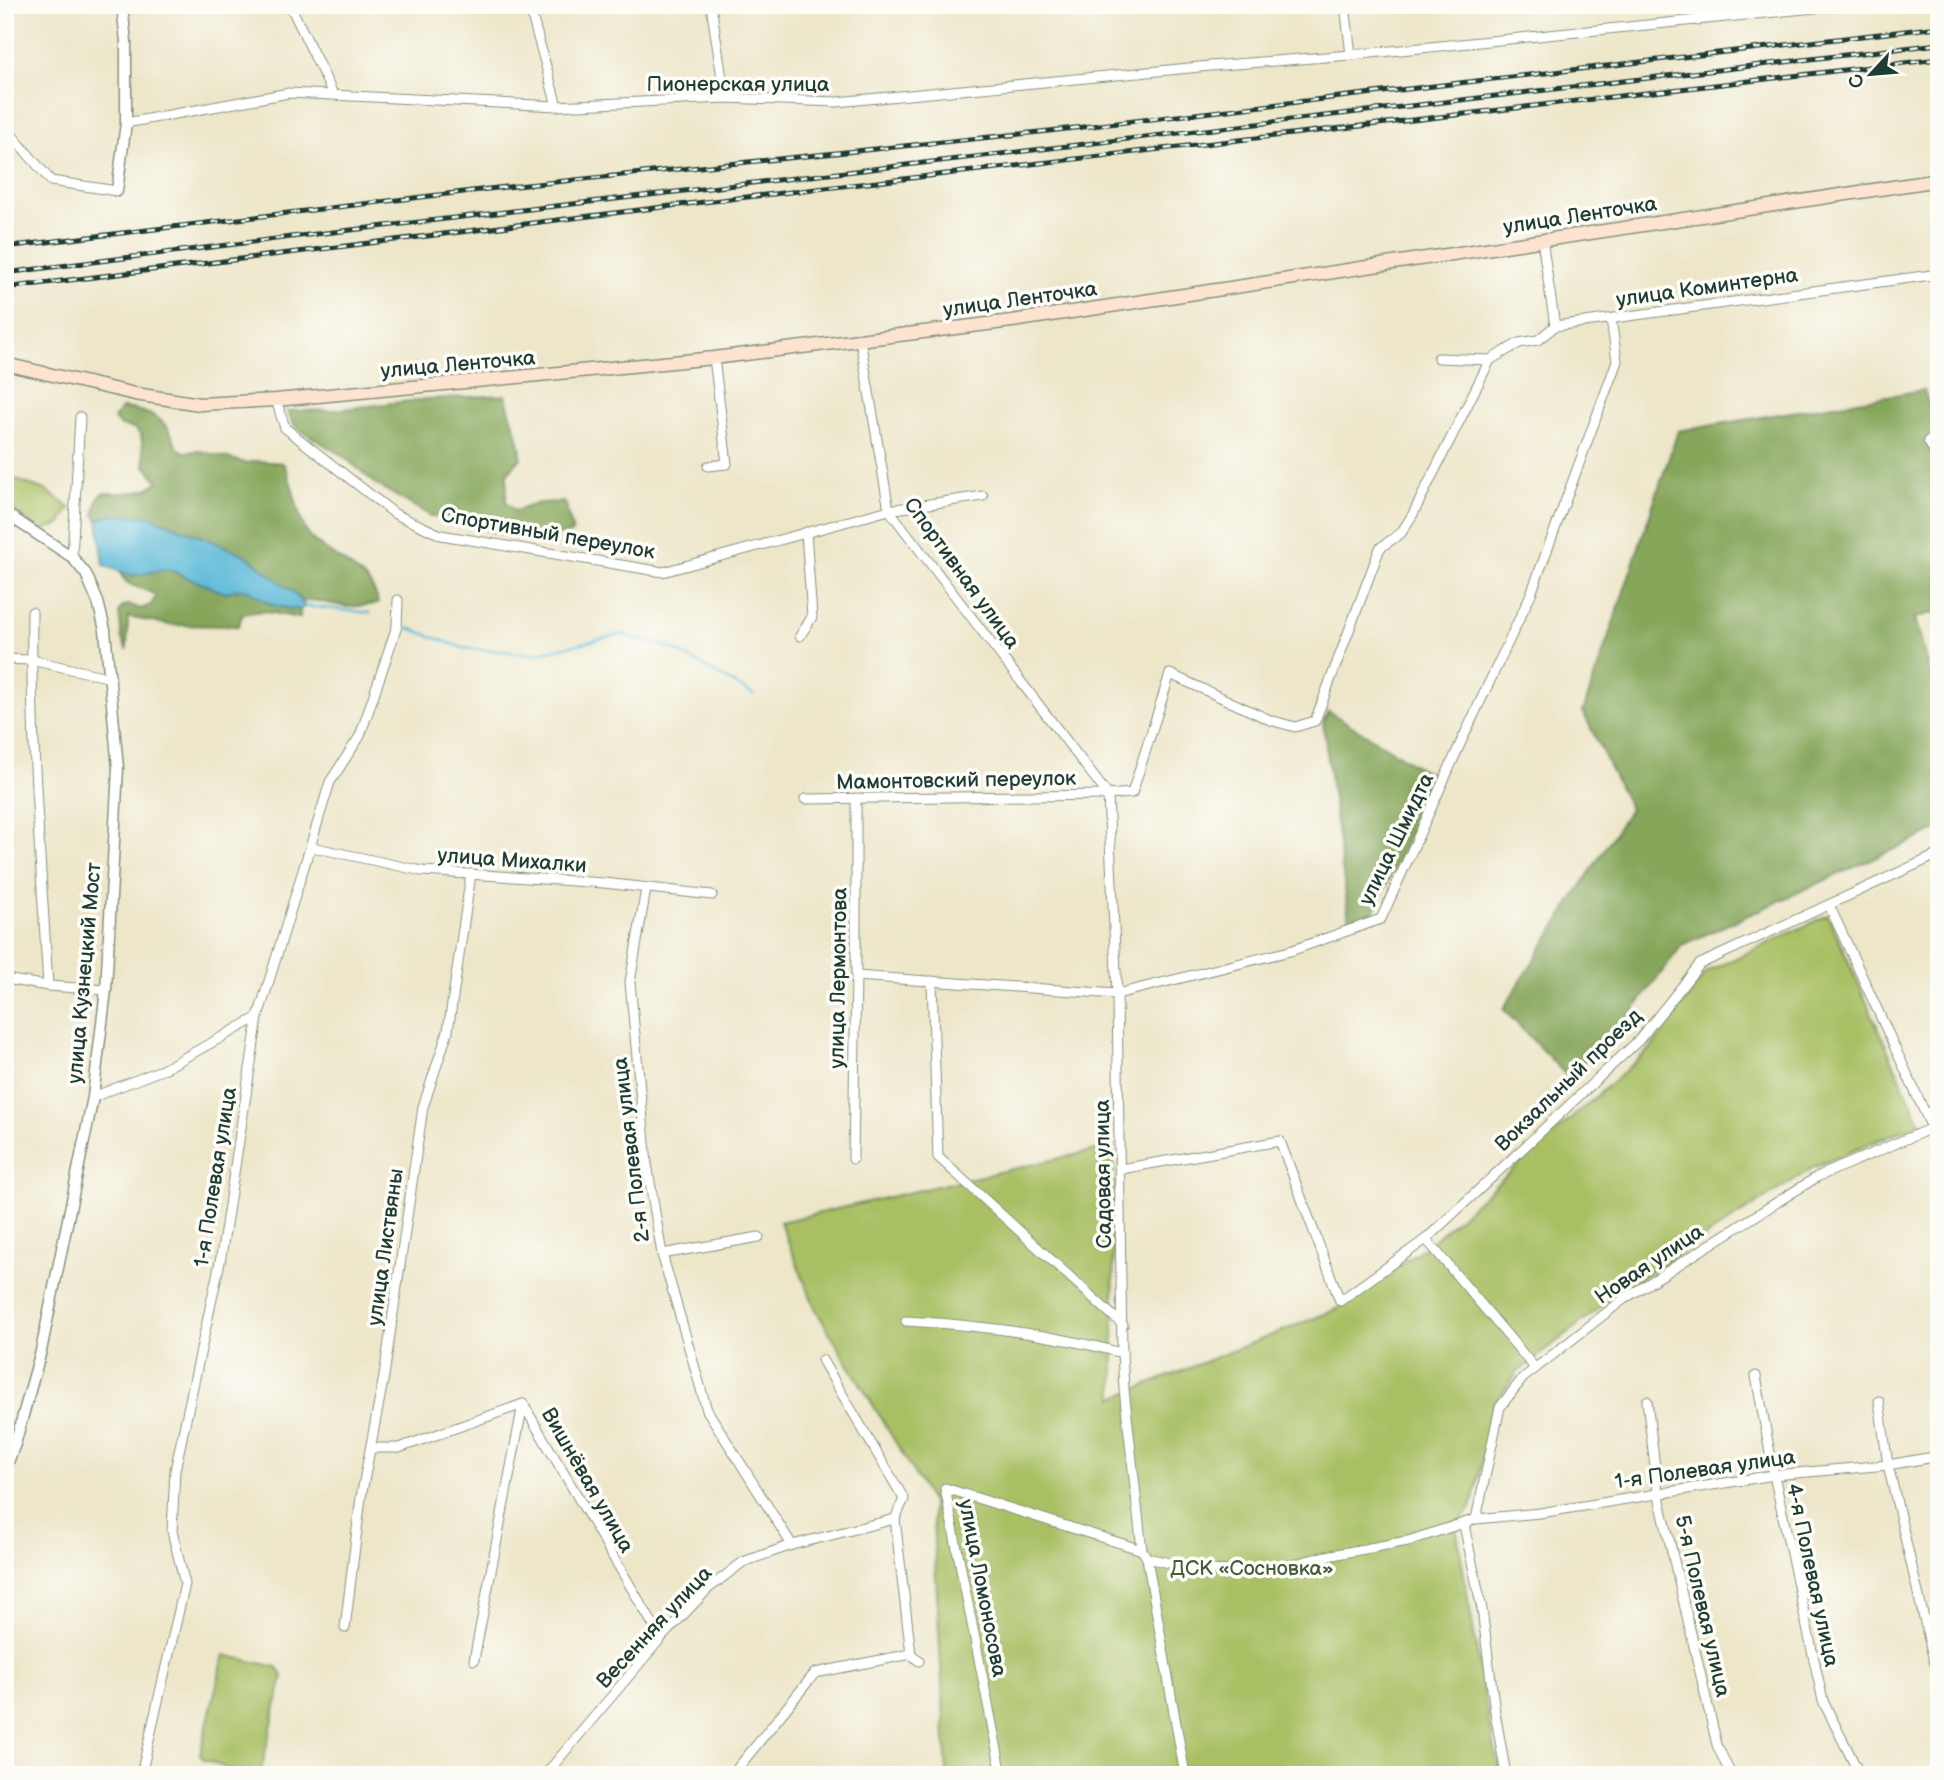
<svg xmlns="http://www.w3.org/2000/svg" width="1944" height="1780" font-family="'Balsamiq Sans',sans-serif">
<rect width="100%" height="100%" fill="#fdfcf7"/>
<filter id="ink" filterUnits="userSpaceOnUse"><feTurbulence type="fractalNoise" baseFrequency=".0143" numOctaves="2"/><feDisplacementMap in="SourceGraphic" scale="14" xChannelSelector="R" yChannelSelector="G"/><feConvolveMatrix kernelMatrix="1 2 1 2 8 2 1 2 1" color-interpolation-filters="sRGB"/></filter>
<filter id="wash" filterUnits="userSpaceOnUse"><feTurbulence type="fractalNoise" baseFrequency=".00686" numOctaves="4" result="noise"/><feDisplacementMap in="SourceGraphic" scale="28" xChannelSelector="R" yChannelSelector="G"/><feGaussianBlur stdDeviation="1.57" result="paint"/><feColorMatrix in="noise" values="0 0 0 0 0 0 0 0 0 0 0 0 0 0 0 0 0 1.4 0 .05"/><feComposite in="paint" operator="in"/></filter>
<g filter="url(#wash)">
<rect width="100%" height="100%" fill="#ede6c9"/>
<g fill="#a8bf64" stroke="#647e4c" stroke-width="2">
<path d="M 14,479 L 45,490 L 70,508 L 60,525 L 39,531 L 5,503 L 5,482 L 12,486 Z"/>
<path d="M 1828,915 L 1920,1123 L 1814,1167 L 1621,1291 L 1518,1372 L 1495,1402 L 1472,1506 L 1456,1527 L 1489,1722 L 1501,1775 L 947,1775 L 932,1503 L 816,1310 L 780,1222 L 1113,1146 L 1114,1398 L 1337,1309 L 1428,1245 L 1651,1048 L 1706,972 Z"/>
<path d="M 224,1655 L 277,1667 L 283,1676 L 260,1775 L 243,1775 L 203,1759 L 200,1754 Z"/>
</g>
<g fill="#86a65a" stroke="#527247" stroke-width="2">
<path d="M 1924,390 L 1939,440 L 1939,611 L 1915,618 L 1939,706 L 1939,829 L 1682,945 L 1625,1021 L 1568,1077 L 1503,1009 L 1630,809 L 1583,712 L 1678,431 Z"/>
<path d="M 506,395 C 509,417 521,435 521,458 L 507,474 L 506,503 L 515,511 L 539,503 L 563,502 L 567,506 C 565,516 574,523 572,533 L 521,539 L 495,533 L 453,517 L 431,516 L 377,485 L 343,456 L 302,431 L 295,426 L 287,411 L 334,410 L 428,399 Z"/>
<path d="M 121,408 C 151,411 168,418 177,448 L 185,452 L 200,451 L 246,463 L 257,461 L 283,463 C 294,482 298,525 311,538 C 330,558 376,573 378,604 L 348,607 L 312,600 L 302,602 L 295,594 L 112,515 L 98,520 L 94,515 L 98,499 L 102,493 C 120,493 145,496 158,481 L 145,466 L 141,435 L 134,428 L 121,426 L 114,419 Z"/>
<path d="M 167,569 L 225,593 C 253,583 249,594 271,604 C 279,608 291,608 300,610 L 300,618 L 262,611 L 243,614 L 238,626 L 170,625 L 128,617 L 127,650 L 122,639 L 119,611 C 126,602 131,605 140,609 L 151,605 L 156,596 C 143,585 125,590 120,571 L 131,576 Z"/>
<path d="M 1328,711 L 1436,778 L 1374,912 L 1349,921 L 1323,722 Z"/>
</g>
<path fill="#59b8d7" stroke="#3c7a86" stroke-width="2" d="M 112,515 L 149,516 L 244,554 L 295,594 L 305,606 L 300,610 C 291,608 279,608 271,604 C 249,594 253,583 225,593 L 167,569 L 131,576 L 104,565 L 98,520 Z"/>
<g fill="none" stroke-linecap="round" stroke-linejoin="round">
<g stroke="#59b8d7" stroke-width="2.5">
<path d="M 305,606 L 370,613"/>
<path d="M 409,628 L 463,648 L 534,654 L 622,634 L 673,649 L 754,695"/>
</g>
</g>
</g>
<g filter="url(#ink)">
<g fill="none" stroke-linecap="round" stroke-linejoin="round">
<defs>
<g id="minor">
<path d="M 290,5 L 333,94"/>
<path d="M 529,5 L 557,106"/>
<path d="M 711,5 L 725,98"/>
<path d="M 1345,5 L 1351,55"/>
<path d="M 1696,5 L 1698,21"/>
<path d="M 126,123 L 289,93 L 557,106 L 725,98 L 837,102 L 1210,66 L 1351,55 L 1845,5"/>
<path d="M 5,127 L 51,181 L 117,191"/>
<path d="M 1542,240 L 1555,326"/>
<path d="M 860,339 L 889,510 L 1108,795"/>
<path d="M 1438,358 L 1490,360 L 1519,343 L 1538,340 L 1555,326 L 1939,274"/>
<path d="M 276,400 L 285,428 L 395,514 L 441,535 L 663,572 L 889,510 L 983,496"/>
<path d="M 1928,441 L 1939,460"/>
<path d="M 708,466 L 727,464 L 714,358"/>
<path d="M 72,557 L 80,417"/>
<path d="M 32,612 C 30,737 41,862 48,986"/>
<path d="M 800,636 L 812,617 L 806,532"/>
<path d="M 5,659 L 31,660 L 111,678"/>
<path d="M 1108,795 L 1117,994 L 1122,1353 L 1124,1389 L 1142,1550"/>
<path d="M 805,799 L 1108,795 L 1132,793 L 1170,674 L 1270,720 L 1295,727 L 1315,721 L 1380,548 L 1401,533 L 1413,514 L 1490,360"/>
<path d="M 312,847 L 422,871 L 604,883 L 712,895"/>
<path d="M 646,889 L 630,982 L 647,1164 L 662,1254 L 707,1410 L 792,1545"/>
<path d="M 1829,905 L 1932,1128"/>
<path d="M 856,976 L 1117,994 L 1290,951 L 1381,919 L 1462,740 L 1531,594 L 1617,361 L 1611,319"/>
<path d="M 5,979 L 48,986 L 106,990"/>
<path d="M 932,981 L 938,1157 L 1123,1325"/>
<path d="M 93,1097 L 164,1069 L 258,1017"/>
<path d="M 853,1159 L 856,976 L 856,798"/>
<path d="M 1121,1169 L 1280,1141 L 1340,1301 L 1426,1239 L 1639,1040 L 1700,964 L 1939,854"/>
<path d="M 1426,1239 L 1535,1368"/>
<path d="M 662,1254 L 759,1237"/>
<path d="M 906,1321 C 979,1325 1051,1334 1122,1353"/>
<path d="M 822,1360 L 904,1499 L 895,1519"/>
<path d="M 1756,1376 L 1774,1475 L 1823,1701 L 1860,1775"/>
<path d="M 1647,1401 L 1658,1492 L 1717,1745 L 1731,1775"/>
<path d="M 1879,1401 L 1888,1465 L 1934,1661 L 1939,1671"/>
<path d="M 372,1448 L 399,1448 L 523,1404 L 661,1638"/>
<path d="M 895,1519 L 911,1654"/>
<path d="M 1476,1519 L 1500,1407 L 1523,1378 L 1624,1299 L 1817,1177 L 1939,1125"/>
<path d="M 1468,1523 L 1464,1525 L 1482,1609 L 1495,1712 L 1506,1775"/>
<path d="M 1142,1550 L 1147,1558 L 1201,1570 L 1267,1572 L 1321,1557 L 1408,1541 L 1476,1519 L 1540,1513 L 1774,1475 L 1888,1465 L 1939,1456"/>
<path d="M 1147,1558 L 1185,1775"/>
<path d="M 345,1628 L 361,1497 L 384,1376 L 423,1107 L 448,1031 L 471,874"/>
<path d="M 474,1660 L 523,1404"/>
<path d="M 141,1775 L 185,1584 L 172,1531 L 175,1470 L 221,1257 L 258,1017 L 330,782 L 360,736 L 397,626 L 398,600"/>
<path d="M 545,1775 L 661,1638 L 709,1588 L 743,1562 L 792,1545 L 895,1519"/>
<path d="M 732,1775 L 815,1673 L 911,1654 L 919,1661"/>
<path d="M 1002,1775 L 945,1488 L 1142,1550"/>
</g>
<g id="tertiary">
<path d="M 117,191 L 126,123 L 126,42 L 122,5"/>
<path d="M 5,513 L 72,557 L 86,574 L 98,602 L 105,630 L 118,768 L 106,990 L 93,1097 L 41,1351 L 15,1444 L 5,1470"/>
</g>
<path id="secondary" d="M 5,364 L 135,394 L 200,404 L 276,400 L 528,376 L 714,358 L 1012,321 L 1939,180"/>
</defs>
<use href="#minor" stroke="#86927e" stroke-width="11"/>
<use href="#tertiary" stroke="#86927e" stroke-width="13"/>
<use href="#secondary" stroke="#86927e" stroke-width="15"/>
<use href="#minor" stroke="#fff" stroke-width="9"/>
<use href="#tertiary" stroke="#fff" stroke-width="10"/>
<use href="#secondary" stroke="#fde4d1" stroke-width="12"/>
<defs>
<g id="rail">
<path d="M 5,247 L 497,188 L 1049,131 L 1939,27"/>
<path d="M 5,273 L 291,237 L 1939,44"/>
<path d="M 5,288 L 704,202 L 1939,59"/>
</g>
</defs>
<use href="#rail" stroke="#1f3d34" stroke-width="5"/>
<use href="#rail" stroke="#fdfcf7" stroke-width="2.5" stroke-dasharray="8" stroke-linecap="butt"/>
</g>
</g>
<g text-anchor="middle" stroke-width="7" stroke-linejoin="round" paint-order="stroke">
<g font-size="21" fill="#1f3d34" stroke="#fdfcf7">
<text x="738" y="91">Пионерская улица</text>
<text transform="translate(1580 215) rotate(-9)" y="7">улица Ленточка</text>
<text transform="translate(1707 287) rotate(-8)" y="7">улица Коминтерна</text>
<text transform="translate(1020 299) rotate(-8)" y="7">улица Ленточка</text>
<text transform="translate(458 364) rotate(-5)" y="7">улица Ленточка</text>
<text transform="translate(548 533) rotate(10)" y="7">Спортивный переулок</text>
<text transform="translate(962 573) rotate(54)" y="7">Спортивная улица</text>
<text transform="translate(956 780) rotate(-1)" y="7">Мамонтовский переулок</text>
<text transform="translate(1396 839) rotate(-64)" y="7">улица Шмидта</text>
<text transform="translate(512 860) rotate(4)" y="7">улица Михалки</text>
<text transform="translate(84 973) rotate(-85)" y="7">улица Кузнецкий Мост</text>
<text transform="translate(838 978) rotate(-89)" y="7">улица Лермонтова</text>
<text transform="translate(1568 1080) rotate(-44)" y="7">Вокзальный проезд</text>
<text transform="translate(631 1150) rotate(-97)" y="7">2-я Полевая улица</text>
<text transform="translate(1103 1174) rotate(-91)" y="7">Садовая улица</text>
<text transform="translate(215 1177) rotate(-81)" y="7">1-я Полевая улица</text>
<text transform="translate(385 1247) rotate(-82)" y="7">улица Листвяны</text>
<text transform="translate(1649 1264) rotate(-34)" y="7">Новая улица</text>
<text transform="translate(1705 1469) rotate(-8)" y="7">1-я Полевая улица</text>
<text transform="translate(588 1480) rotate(60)" y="7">Вишнёвая улица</text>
<text transform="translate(1813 1575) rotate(78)" y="7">4-я Полевая улица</text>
<text transform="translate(983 1588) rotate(79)" y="7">улица Ломоносова</text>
<text transform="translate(1703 1606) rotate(77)" y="7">5-я Полевая улица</text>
<text transform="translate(654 1627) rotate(-47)" y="7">Весенняя улица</text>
</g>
<g font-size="21" fill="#415e40" stroke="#fdfcf7">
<text x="1252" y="1575">ДСК «Сосновка»</text>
</g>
</g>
<rect width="1944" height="1780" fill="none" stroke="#fdfcf7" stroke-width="28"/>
<g transform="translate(1871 74) rotate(244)" stroke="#fdfcf7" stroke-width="5" paint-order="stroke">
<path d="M0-5L12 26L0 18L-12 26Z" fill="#1f3d34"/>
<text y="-10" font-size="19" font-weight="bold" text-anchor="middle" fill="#1f3d34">С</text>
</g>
</svg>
